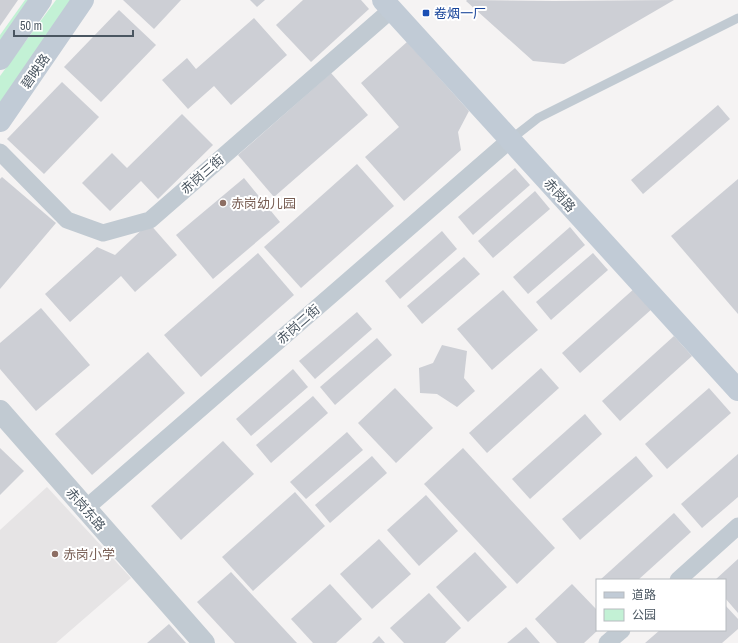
<svg xmlns="http://www.w3.org/2000/svg" width="738" height="643" font-family="'Archivo Narrow','Noto Sans SC',sans-serif">
<rect width="100%" height="100%" fill="#f5f3f3"/>
<path fill="#e6e4e5" d="M 47,487 L 131,578 L 56,643 L 0,643 L 0,530 Z"/>
<g fill="#c3f1d5">
<path d="M 25,0 L 34,0 L 0,46 L 0,35 Z"/>
<path d="M 56,0 L 75,0 L 0,109 L 0,76 Z"/>
</g>
<g fill="#cdcfd5">
<path d="M 0,0 L 18,0 L 0,26 Z"/>
<path d="M 123,0 L 181,0 L 154,29 Z"/>
<path d="M 250,0 L 265,0 L 257,7 Z"/>
<path d="M 303,0 L 361,0 L 369,9 L 311,62 L 276,25 Z"/>
<path d="M 467,0 L 554,1 L 674,0 L 564,64 L 533,61 L 466,1 Z"/>
<path d="M 119,10 L 156,45 L 101,102 L 64,67 Z"/>
<path d="M 254,18 L 287,55 L 231,105 L 214,86 L 188,109 L 162,80 L 187,58 L 196,69 Z"/>
<path d="M 407,42 L 469,111 L 458,132 L 461,150 L 404,201 L 365,157 L 399,127 L 361,83 Z"/>
<path d="M 331,73 L 368,115 L 274,197 L 238,155 Z"/>
<path d="M 62,82 L 99,117 L 44,174 L 7,139 Z"/>
<path d="M 718,105 L 730,119 L 643,194 L 631,180 Z"/>
<path d="M 182,114 L 213,145 L 158,199 L 141,181 L 110,211 L 82,183 L 112,153 L 127,168 Z"/>
<path d="M 357,164 L 394,206 L 301,288 L 264,247 Z"/>
<path d="M 515,168 L 530,185 L 473,235 L 458,217 Z"/>
<path d="M 2,177 L 56,223 L 0,289 L 0,179 Z"/>
<path d="M 244,178 L 280,222 L 213,279 L 176,235 Z"/>
<path d="M 738,179 L 738,314 L 671,236 Z"/>
<path d="M 535,191 L 550,209 L 493,258 L 478,241 Z"/>
<path d="M 149,223 L 177,255 L 135,292 L 121,276 L 70,322 L 45,294 L 97,247 L 115,255 Z"/>
<path d="M 570,227 L 585,245 L 528,294 L 513,277 Z"/>
<path d="M 442,231 L 457,249 L 400,299 L 385,281 Z"/>
<path d="M 258,253 L 294,295 L 201,377 L 164,335 Z"/>
<path d="M 593,253 L 608,270 L 551,320 L 536,302 Z"/>
<path d="M 464,257 L 480,274 L 422,324 L 407,306 Z"/>
<path d="M 635,288 L 653,308 L 580,373 L 562,353 Z"/>
<path d="M 503,290 L 538,330 L 492,370 L 457,329 Z"/>
<path d="M 41,308 L 90,365 L 36,411 L 0,369 L 0,343 Z"/>
<path d="M 357,312 L 372,329 L 315,379 L 299,361 Z"/>
<path d="M 674,336 L 692,356 L 620,421 L 602,401 Z"/>
<path d="M 377,338 L 392,355 L 335,405 L 320,387 Z"/>
<path d="M 442,345 L 467,351 L 464,378 L 475,391 L 457,407 L 437,394 L 420,393 L 419,368 L 433,363 Z"/>
<path d="M 148,352 L 185,393 L 92,475 L 55,434 Z"/>
<path d="M 541,368 L 559,388 L 487,453 L 469,433 Z"/>
<path d="M 293,369 L 308,387 L 251,436 L 236,419 Z"/>
<path d="M 395,388 L 433,428 L 396,463 L 358,423 Z"/>
<path d="M 709,388 L 731,413 L 667,469 L 645,444 Z"/>
<path d="M 313,396 L 328,413 L 271,463 L 256,445 Z"/>
<path d="M 585,414 L 602,434 L 530,499 L 512,479 Z"/>
<path d="M 347,432 L 363,450 L 306,499 L 290,482 Z"/>
<path d="M 223,441 L 254,474 L 181,540 L 151,506 Z"/>
<path d="M 0,448 L 24,471 L 0,495 Z"/>
<path d="M 463,448 L 555,548 L 517,584 L 424,484 Z"/>
<path d="M 738,454 L 738,497 L 702,528 L 681,504 Z"/>
<path d="M 372,456 L 387,473 L 330,523 L 315,505 Z"/>
<path d="M 636,456 L 653,476 L 580,540 L 562,519 Z"/>
<path d="M 295,492 L 325,526 L 253,591 L 222,557 Z"/>
<path d="M 426,495 L 458,531 L 419,566 L 387,530 Z"/>
<path d="M 674,513 L 691,532 L 638,580 L 600,580 Z"/>
<path d="M 379,539 L 411,574 L 372,609 L 340,574 Z"/>
<path d="M 475,552 L 507,587 L 468,622 L 436,587 Z"/>
<path d="M 738,559 L 738,613 L 725,598 L 725,580 L 715,580 Z"/>
<path d="M 231,572 L 297,643 L 235,643 L 197,602 Z"/>
<path d="M 330,584 L 362,619 L 336,643 L 313,643 L 291,619 Z"/>
<path d="M 572,584 L 597,610 L 598,630 L 584,643 L 557,643 L 535,619 Z"/>
<path d="M 429,593 L 461,628 L 445,643 L 404,643 L 390,628 Z"/>
<path d="M 725,605 L 738,619 L 738,629 L 722,643 L 645,643 L 660,630 L 725,630 Z"/>
<path d="M 169,624 L 186,643 L 147,643 Z"/>
<path d="M 526,627 L 540,643 L 507,643 Z"/>
<path d="M 379,636 L 385,643 L 372,643 Z"/>
</g>
<g fill="none" stroke-linecap="round" stroke-linejoin="round">
<path stroke="#c1cad2" stroke-width="9" d="M 510,140 L 538,118 L 738,18"/>
<g stroke="#c1cad2" stroke-width="17">
<path d="M 0,152 L 67,220 L 103,233 L 150,220 L 391,10"/>
<path d="M 85,509 L 510,140"/>
<path d="M 678,580 L 738,526"/>
<path d="M 607,643 L 622,630"/>
</g>
<path stroke="#c1cad2" stroke-width="22" d="M 0,411 L 204,643"/>
<g stroke="#c1cbd6" stroke-width="22">
<path d="M 383,0 L 738,390"/>
<path d="M 0,59 L 41,0"/>
<path d="M 0,121 L 83,0"/>
</g>
</g>
<rect fill="#1a4fb4" stroke="#fff" stroke-width="1.5" x="422" y="9" width="8" height="8" rx="2"/>
<g fill="#8d6e63" stroke="#fff" stroke-width="1.5">
<circle cx="223" cy="203" r="4"/>
<circle cx="55" cy="554" r="4"/>
</g>
<g text-anchor="middle" stroke-width="4" stroke-linejoin="round" paint-order="stroke">
<g font-size="13" fill="#164399" stroke="#fff" text-anchor="start">
<text x="434" y="18">卷烟一厂</text>
</g>
<g font-size="13" fill="#4a5661" stroke="#fff">
<text transform="translate(35 71) rotate(-55)" y="5">碧映路</text>
<text transform="translate(202 174) rotate(-41)" y="5">赤岗三街</text>
<text transform="translate(560 195) rotate(48)" y="5">赤岗路</text>
<text transform="translate(298 324) rotate(-41)" y="5">赤岗二街</text>
<text transform="translate(86 509) rotate(49)" y="5">赤岗东路</text>
</g>
<g font-size="13" fill="#785e54" stroke="#fff" text-anchor="start">
<text x="231" y="208">赤岗幼儿园</text>
<text x="63" y="559">赤岗小学</text>
</g>
</g>
<rect x="596" y="579" width="130" height="52" fill="#ffffff" stroke="#b7bbc0"/>
<rect x="604" y="592" width="20" height="6" fill="#c1cbd6" stroke="#b7bbc0"/>
<text x="632" y="599" font-size="12" fill="#4a5661">道路</text>
<rect x="604" y="609" width="20" height="12" fill="#c3f1d5" stroke="#b7bbc0"/>
<text x="632" y="619" font-size="12" fill="#4a5661">公园</text>
<path d="M14 30v6h119v-6" fill="none" stroke="#4a5661" stroke-width="2"/>
<text x="20" y="30" font-size="12" fill="#4a5661" stroke="#ffffff" stroke-width="3" paint-order="stroke">50 m</text>
</svg>
